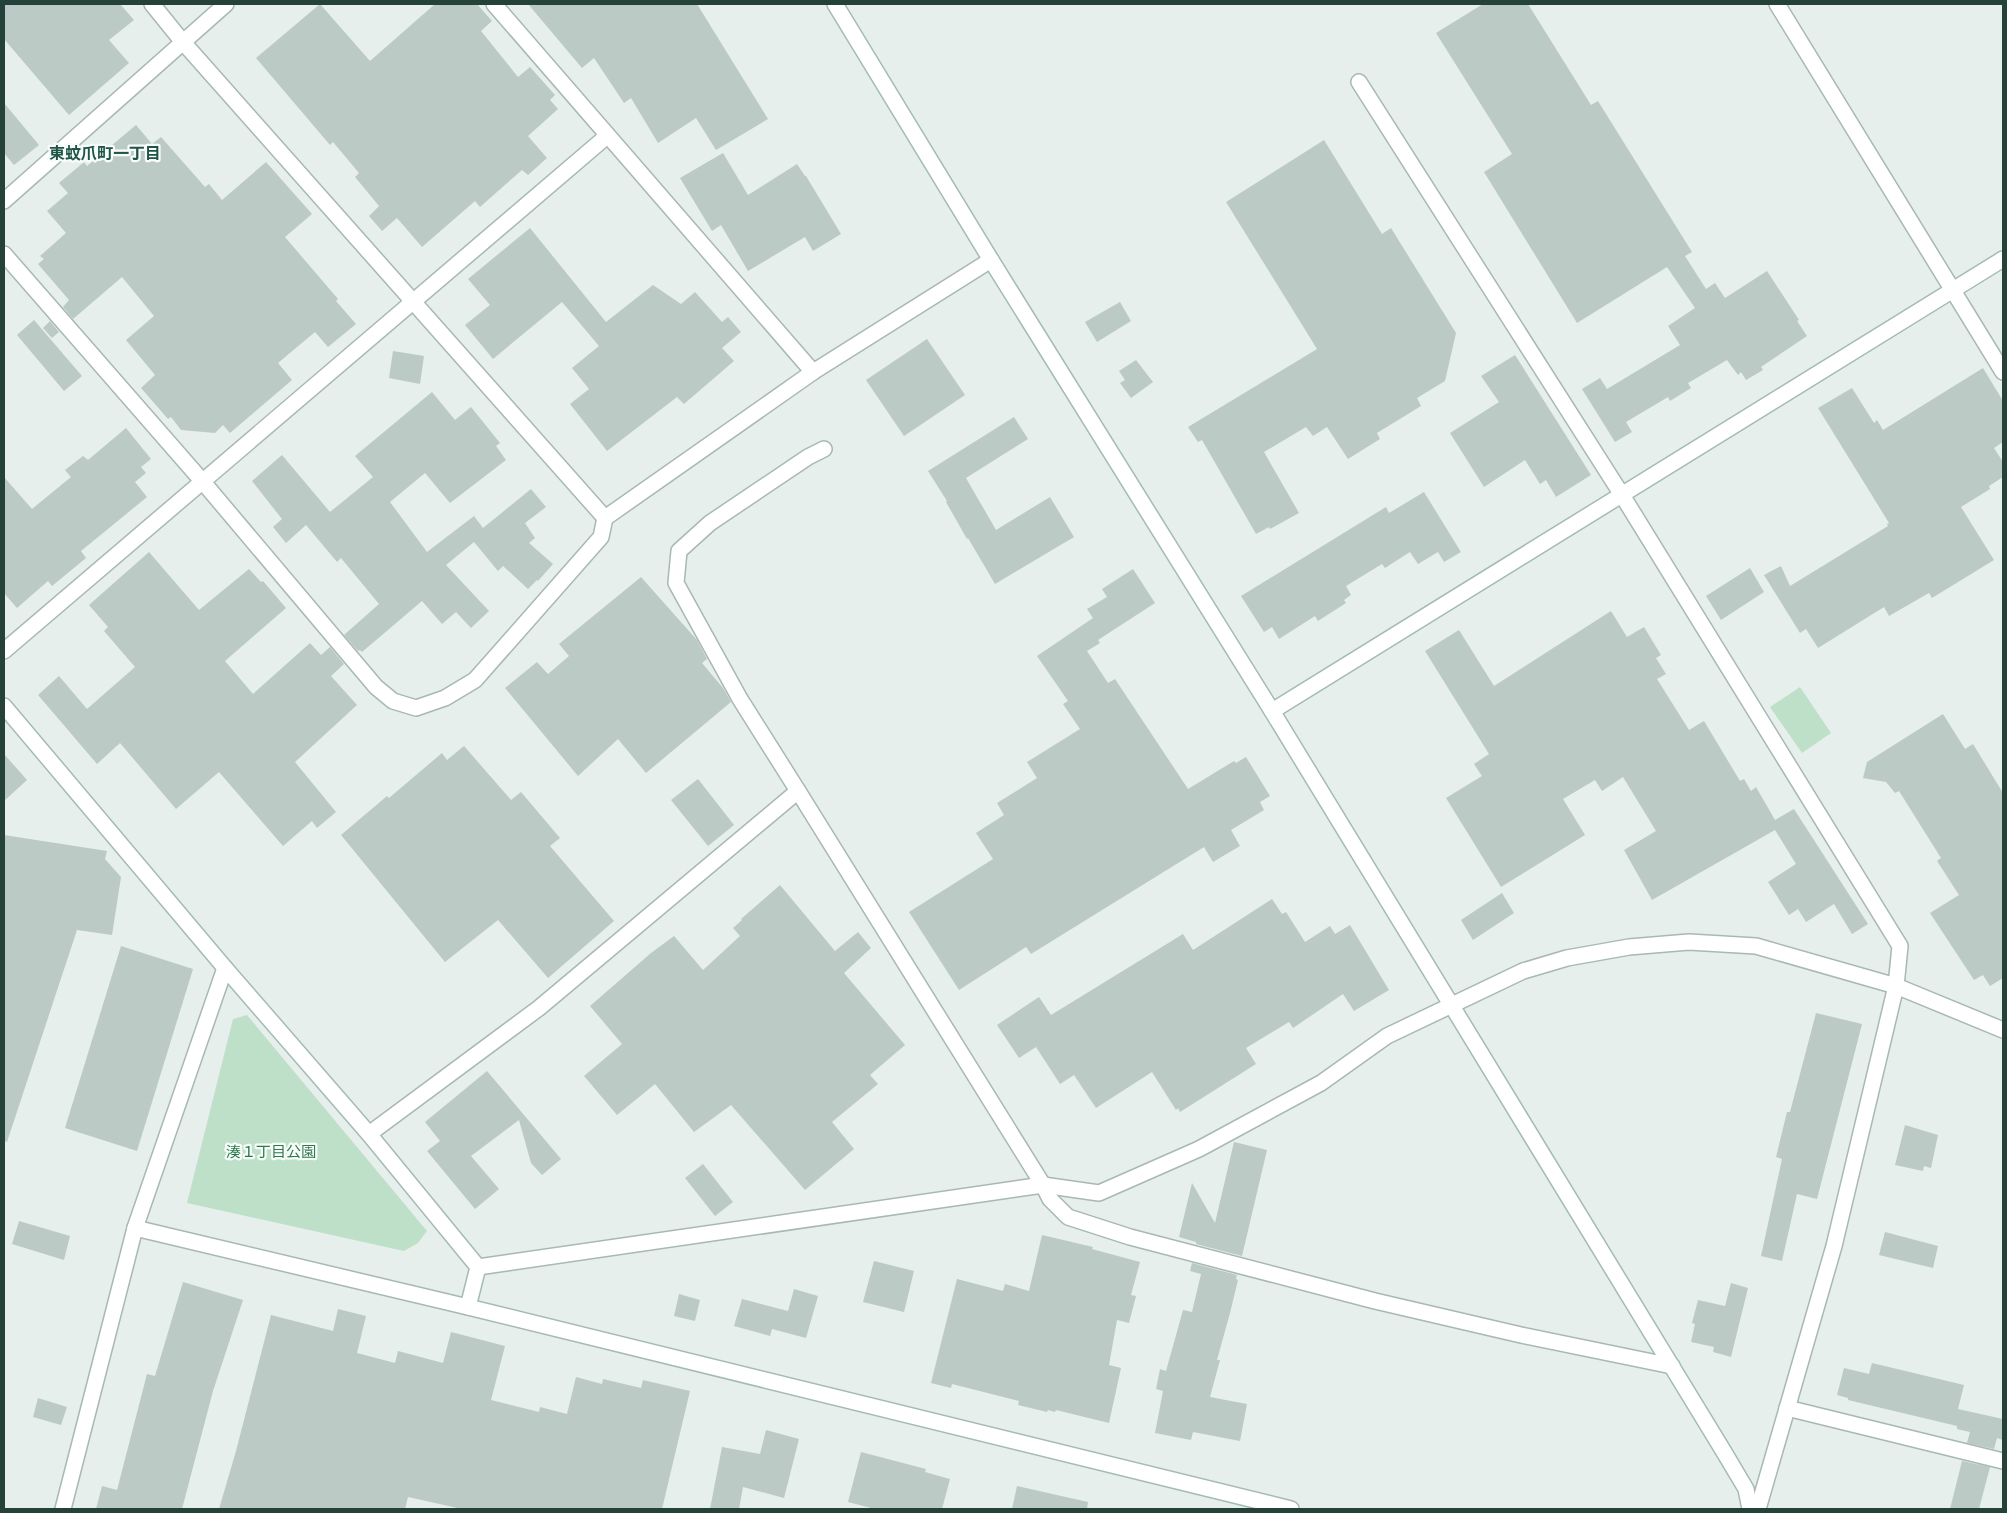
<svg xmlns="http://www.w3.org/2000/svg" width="2007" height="1513" font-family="'Work Sans','Noto Sans JP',sans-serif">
<rect width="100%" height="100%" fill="#e6efeb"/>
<g fill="#bfe0c8">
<path d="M 1800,687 L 1831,733 L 1802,753 L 1770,707 Z"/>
<path d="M 247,1015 L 427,1231 L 418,1243 L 404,1251 L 187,1203 L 233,1019 Z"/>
</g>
<g fill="#bbcac4">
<path d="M 4,4 L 120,4 L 134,20 L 109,40 L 129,63 L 69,115 L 4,39 Z"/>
<path d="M 320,4 L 370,61 L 435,4 L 477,4 L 492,21 L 481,31 L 518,77 L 530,67 L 555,95 L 550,100 L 558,109 L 528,136 L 547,158 L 528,175 L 522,170 L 480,207 L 475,201 L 422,247 L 397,218 L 382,231 L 369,216 L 379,206 L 355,177 L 359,173 L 333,142 L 330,145 L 256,58 Z"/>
<path d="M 528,4 L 697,4 L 768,119 L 716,150 L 696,118 L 658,143 L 631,98 L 624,103 L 594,58 L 582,68 Z"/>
<path d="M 1483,4 L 1528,4 L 1591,105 L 1598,101 L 1692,252 L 1685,256 L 1706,289 L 1715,283 L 1725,298 L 1767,271 L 1799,320 L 1797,321 L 1807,336 L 1761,367 L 1763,370 L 1746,380 L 1741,372 L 1738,375 L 1727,360 L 1688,383 L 1691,388 L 1670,401 L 1668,397 L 1626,422 L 1632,432 L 1615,442 L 1582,389 L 1600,378 L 1607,389 L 1680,345 L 1668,326 L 1695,308 L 1667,267 L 1577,323 L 1484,172 L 1512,154 L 1436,33 Z"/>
<path d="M 4,103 L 39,145 L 14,165 L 4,153 Z"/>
<path d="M 136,125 L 152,144 L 161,137 L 205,187 L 209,184 L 222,200 L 266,162 L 312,214 L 285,237 L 338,299 L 336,301 L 356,324 L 328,347 L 315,332 L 278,363 L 292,380 L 230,433 L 223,425 L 215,433 L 181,430 L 171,417 L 168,419 L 141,388 L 155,375 L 126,340 L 154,316 L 122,277 L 73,319 L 63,307 L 69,300 L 38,264 L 44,259 L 40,256 L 66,233 L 47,211 L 68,193 L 59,183 L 84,162 L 87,166 Z"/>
<path d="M 1324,140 L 1382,234 L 1391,228 L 1456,333 L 1445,381 L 1417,398 L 1421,406 L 1377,433 L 1380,439 L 1348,459 L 1327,427 L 1313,436 L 1306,427 L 1264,452 L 1299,513 L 1270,529 L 1269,527 L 1256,534 L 1202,440 L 1198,442 L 1188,427 L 1317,349 L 1226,202 Z"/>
<path d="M 723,153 L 748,195 L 797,164 L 805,176 L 806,176 L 841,234 L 813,251 L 805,237 L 748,271 L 721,225 L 712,231 L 680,178 Z"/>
<path d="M 530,228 L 606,322 L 653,285 L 681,304 L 695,292 L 722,322 L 728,317 L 741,332 L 722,348 L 734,361 L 684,404 L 677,397 L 607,451 L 570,404 L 589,389 L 572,368 L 599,346 L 562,302 L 493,359 L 465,325 L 490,305 L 468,279 Z"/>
<path d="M 1120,302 L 1131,321 L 1097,342 L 1085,322 Z"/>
<path d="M 34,320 L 82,376 L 64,391 L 17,335 Z"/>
<path d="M 50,321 L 59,332 L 52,338 L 43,328 Z"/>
<path d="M 927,339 L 965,395 L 904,436 L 866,380 Z"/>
<path d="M 393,351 L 424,356 L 420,384 L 389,378 Z"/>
<path d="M 1515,355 L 1591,475 L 1556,497 L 1546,480 L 1540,484 L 1525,460 L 1484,487 L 1450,433 L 1499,402 L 1481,376 Z"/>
<path d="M 1136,360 L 1153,382 L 1131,398 L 1120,383 L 1125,380 L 1119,371 Z"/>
<path d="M 1983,368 L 2003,401 L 2003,442 L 1994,448 L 2003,462 L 2003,477 L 1989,486 L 1990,489 L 1961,507 L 1994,560 L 1932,598 L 1929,593 L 1889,616 L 1884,607 L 1818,648 L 1806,629 L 1800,633 L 1764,575 L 1781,566 L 1790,586 L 1888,526 L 1887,524 L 1889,523 L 1818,408 L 1852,388 L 1874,423 L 1877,420 L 1883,430 Z"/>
<path d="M 432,392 L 455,420 L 471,407 L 500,443 L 496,446 L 506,460 L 450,503 L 425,473 L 390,502 L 427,552 L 474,516 L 483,528 L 531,489 L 546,507 L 525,523 L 535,538 L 529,543 L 553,564 L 538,581 L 537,580 L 528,589 L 503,566 L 498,571 L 474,542 L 446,565 L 489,611 L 471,628 L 456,612 L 442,624 L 422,601 L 362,652 L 360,650 L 358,651 L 344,635 L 379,604 L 341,558 L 337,562 L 306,525 L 286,543 L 273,527 L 282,519 L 252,481 L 282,455 L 330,512 L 373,477 L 355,456 Z"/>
<path d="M 1014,417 L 1028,439 L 966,478 L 996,530 L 1050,497 L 1074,537 L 995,584 L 968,538 L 967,539 L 946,502 L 947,501 L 928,471 Z"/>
<path d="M 126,428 L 151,459 L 141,467 L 146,473 L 135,482 L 147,497 L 81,551 L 86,558 L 52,586 L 48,581 L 17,608 L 4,593 L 4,477 L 32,509 L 71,477 L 65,470 L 83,456 L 88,460 Z"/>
<path d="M 1424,492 L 1461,552 L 1444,562 L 1438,552 L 1418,564 L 1410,552 L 1385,568 L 1382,564 L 1346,586 L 1351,595 L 1344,600 L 1346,603 L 1318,621 L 1315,616 L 1279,639 L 1272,627 L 1264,632 L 1241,596 L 1386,507 L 1389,513 Z"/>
<path d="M 149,552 L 199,610 L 249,569 L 261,582 L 263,581 L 286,608 L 225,661 L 253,694 L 310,643 L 321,655 L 330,647 L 344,664 L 331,676 L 357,705 L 295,762 L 336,812 L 317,828 L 312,821 L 283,846 L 219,772 L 176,809 L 120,743 L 97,764 L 38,695 L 59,676 L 87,709 L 135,667 L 104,631 L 108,627 L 89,605 Z"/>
<path d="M 1750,568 L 1764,592 L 1721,620 L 1706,596 Z"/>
<path d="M 1133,569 L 1155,603 L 1098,640 L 1100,643 L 1087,651 L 1108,683 L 1115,679 L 1188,789 L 1234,761 L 1236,763 L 1246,757 L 1270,796 L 1260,802 L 1264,810 L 1231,830 L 1240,846 L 1213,862 L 1204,847 L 1031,954 L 1026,947 L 959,990 L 909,912 L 993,859 L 976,833 L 1004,815 L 997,803 L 1037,778 L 1027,762 L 1080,729 L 1063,704 L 1068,701 L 1037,656 L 1093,618 L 1087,609 L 1107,597 L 1102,589 Z"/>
<path d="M 641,577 L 697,640 L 707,659 L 702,663 L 723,688 L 731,702 L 646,773 L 618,739 L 578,776 L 505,688 L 537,662 L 548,674 L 569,656 L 559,644 Z"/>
<path d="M 1611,611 L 1627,637 L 1644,627 L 1661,655 L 1656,658 L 1666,674 L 1657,679 L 1689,730 L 1704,721 L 1740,781 L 1744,779 L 1751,791 L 1756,787 L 1775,820 L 1794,809 L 1868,924 L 1852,934 L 1834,904 L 1806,922 L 1798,909 L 1789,915 L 1768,882 L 1796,864 L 1775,830 L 1652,900 L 1624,850 L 1656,831 L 1623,777 L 1602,791 L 1595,780 L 1563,799 L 1585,835 L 1501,887 L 1446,798 L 1482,776 L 1474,764 L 1489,754 L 1425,651 L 1459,630 L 1494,686 Z"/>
<path d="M 1943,714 L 1965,749 L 1973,744 L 2003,793 L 2003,978 L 1990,986 L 1983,975 L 1974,980 L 1930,913 L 1959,895 L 1937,861 L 1941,858 L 1899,791 L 1895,793 L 1886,782 L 1863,778 L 1867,762 Z"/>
<path d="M 464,746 L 511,800 L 521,792 L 560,838 L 550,846 L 614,921 L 548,978 L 498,920 L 445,962 L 341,835 L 387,796 L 389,798 L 442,753 L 447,760 Z"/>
<path d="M 4,754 L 27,780 L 4,801 Z"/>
<path d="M 698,779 L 734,825 L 708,846 L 671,800 Z"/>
<path d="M 4,835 L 107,851 L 105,859 L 121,877 L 112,935 L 77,930 L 7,1142 L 4,1141 Z"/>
<path d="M 780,885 L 835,951 L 858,932 L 871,948 L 844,973 L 905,1045 L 870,1075 L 878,1084 L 832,1122 L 854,1149 L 805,1190 L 731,1105 L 694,1132 L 655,1084 L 617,1115 L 584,1076 L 622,1044 L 590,1006 L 651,953 L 674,936 L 703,970 L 740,936 L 733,928 L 742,920 L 741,919 Z"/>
<path d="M 1502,893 L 1514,913 L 1473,940 L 1461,920 Z"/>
<path d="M 1272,899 L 1282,914 L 1286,912 L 1305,942 L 1330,926 L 1335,934 L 1350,925 L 1389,990 L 1354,1011 L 1343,994 L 1293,1028 L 1289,1022 L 1246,1048 L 1256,1064 L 1180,1112 L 1178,1108 L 1176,1110 L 1152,1072 L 1096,1108 L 1074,1075 L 1060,1084 L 1036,1047 L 1019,1058 L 997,1025 L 1039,997 L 1051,1015 L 1183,934 L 1193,950 Z"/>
<path d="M 121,946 L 193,969 L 137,1151 L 65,1128 Z"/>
<path d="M 1816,1013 L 1862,1024 L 1817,1199 L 1797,1194 L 1782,1261 L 1761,1256 L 1782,1159 L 1776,1157 L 1787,1112 L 1790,1112 Z"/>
<path d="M 487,1071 L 561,1159 L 542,1175 L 531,1163 L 519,1120 L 471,1156 L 499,1189 L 475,1209 L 427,1151 L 440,1141 L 425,1122 Z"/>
<path d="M 1905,1125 L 1938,1135 L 1931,1168 L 1924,1166 L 1923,1171 L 1895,1165 Z"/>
<path d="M 1234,1142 L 1267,1150 L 1242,1256 L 1196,1244 L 1196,1242 L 1179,1237 L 1192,1183 L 1215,1223 Z"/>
<path d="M 703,1164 L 733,1202 L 715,1216 L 685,1178 Z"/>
<path d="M 19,1221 L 70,1236 L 64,1260 L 12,1244 Z"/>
<path d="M 1885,1232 L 1938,1246 L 1933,1268 L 1879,1255 Z"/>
<path d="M 1042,1235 L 1093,1247 L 1092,1249 L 1140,1262 L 1131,1295 L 1136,1296 L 1129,1323 L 1117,1320 L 1109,1365 L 1121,1368 L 1109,1423 L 1056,1410 L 1055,1412 L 1048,1410 L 1047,1412 L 1018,1405 L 1019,1401 L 952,1384 L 951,1388 L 931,1383 L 957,1279 L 1003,1291 L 1005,1284 L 1029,1291 Z"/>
<path d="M 874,1261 L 914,1271 L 904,1312 L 863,1302 Z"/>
<path d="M 1192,1263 L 1237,1275 L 1236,1279 L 1238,1280 L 1230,1313 L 1217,1360 L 1220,1360 L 1210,1397 L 1247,1404 L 1240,1441 L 1193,1432 L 1191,1440 L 1155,1433 L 1163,1391 L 1156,1389 L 1160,1369 L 1166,1371 L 1183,1310 L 1192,1312 L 1201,1274 L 1190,1271 Z"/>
<path d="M 183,1282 L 243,1300 L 213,1391 L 182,1509 L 96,1509 L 102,1486 L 117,1490 L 147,1374 L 155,1376 Z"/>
<path d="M 1731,1283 L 1748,1288 L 1731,1357 L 1713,1352 L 1714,1347 L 1691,1342 L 1695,1324 L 1692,1323 L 1698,1300 L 1725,1306 Z"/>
<path d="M 794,1289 L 818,1296 L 806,1338 L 772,1329 L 770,1336 L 734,1326 L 742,1299 L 788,1311 Z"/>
<path d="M 679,1294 L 700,1300 L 695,1321 L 674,1316 Z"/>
<path d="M 338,1309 L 366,1316 L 357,1353 L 395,1363 L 398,1351 L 443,1363 L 451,1332 L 505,1346 L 491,1400 L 539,1412 L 540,1407 L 567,1414 L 576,1377 L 602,1384 L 603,1379 L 641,1388 L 643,1380 L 690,1391 L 662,1509 L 462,1509 L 408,1497 L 405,1509 L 219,1509 L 236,1451 L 271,1315 L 333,1331 Z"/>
<path d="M 1872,1363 L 1964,1385 L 1958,1409 L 2003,1419 L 2003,1440 L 1997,1438 L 1994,1449 L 1967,1443 L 1970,1432 L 1957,1429 L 1957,1426 L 1848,1400 L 1848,1398 L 1837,1395 L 1844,1368 L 1869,1374 Z"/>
<path d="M 38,1398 L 67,1407 L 61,1425 L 33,1417 Z"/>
<path d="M 766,1430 L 799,1439 L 784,1498 L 743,1487 L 739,1509 L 710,1509 L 722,1447 L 760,1454 Z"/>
<path d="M 861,1452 L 926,1469 L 925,1472 L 950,1479 L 942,1509 L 875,1509 L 848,1502 Z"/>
<path d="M 1962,1461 L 1990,1467 L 1979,1509 L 1950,1509 Z"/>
<path d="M 1017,1486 L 1088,1502 L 1087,1509 L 1012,1509 Z"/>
</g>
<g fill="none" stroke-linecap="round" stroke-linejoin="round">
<defs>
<g id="street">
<path d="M 152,4 L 182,41 L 605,518"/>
<path d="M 494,4 L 813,372"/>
<path d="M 1777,4 L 2003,372"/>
<path d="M 1359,82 L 1622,495 L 1900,946 L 1896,986 L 1834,1246 L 1758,1509"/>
<path d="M 4,201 L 226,4"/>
<path d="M 4,254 L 203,482 L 376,687 L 393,701 L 416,708 L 445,698 L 475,680 L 601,537 L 605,518 L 813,372 L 991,260"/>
<path d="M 4,651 L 607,136"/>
<path d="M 798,791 L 740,699 L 676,583 L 679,551 L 710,523 L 808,457 L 824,449"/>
<path d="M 369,1134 L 539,1008 L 798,791 L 1043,1185 L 1050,1199 L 1068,1217 L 1130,1237 L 1375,1301 L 1521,1335 L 1672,1366"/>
<path d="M 135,1228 L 468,1307"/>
<path d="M 478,1267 L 1043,1185 L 1099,1193 L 1199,1149 L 1321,1083 L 1387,1036 L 1523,971 L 1567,958 L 1629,947 L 1689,942 L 1756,946 L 1896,986 L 2003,1030"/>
<path d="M 1787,1408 L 2003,1461"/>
<path d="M 63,1509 L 135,1228 L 225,968"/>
</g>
<g id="secondary">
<path d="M 835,4 L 991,260 L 1272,711 L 1724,1452 L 1746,1489 L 1750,1509"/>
<path d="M 4,706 L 225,968 L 369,1134 L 478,1267 L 468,1307 L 1291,1509"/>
<path d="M 1272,711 L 2003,259"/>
</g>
</defs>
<use href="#street" stroke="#a8b8b2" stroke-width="18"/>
<use href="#secondary" stroke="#a4bbb3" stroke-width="18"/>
<use href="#street" stroke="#fff" stroke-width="15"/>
<use href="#secondary" stroke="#fff" stroke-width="15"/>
</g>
<g text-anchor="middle" stroke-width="4.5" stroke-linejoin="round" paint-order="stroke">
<g font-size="15" fill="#2d7a4b" stroke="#f7fbf9">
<text x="271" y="1157">湊１丁目公園</text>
</g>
<g font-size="16" font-weight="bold" fill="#1f5548" stroke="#f7fbf9">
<text x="105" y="159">東蚊爪町一丁目</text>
</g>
</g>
<rect width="2007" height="1513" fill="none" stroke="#24423a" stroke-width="10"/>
</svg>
